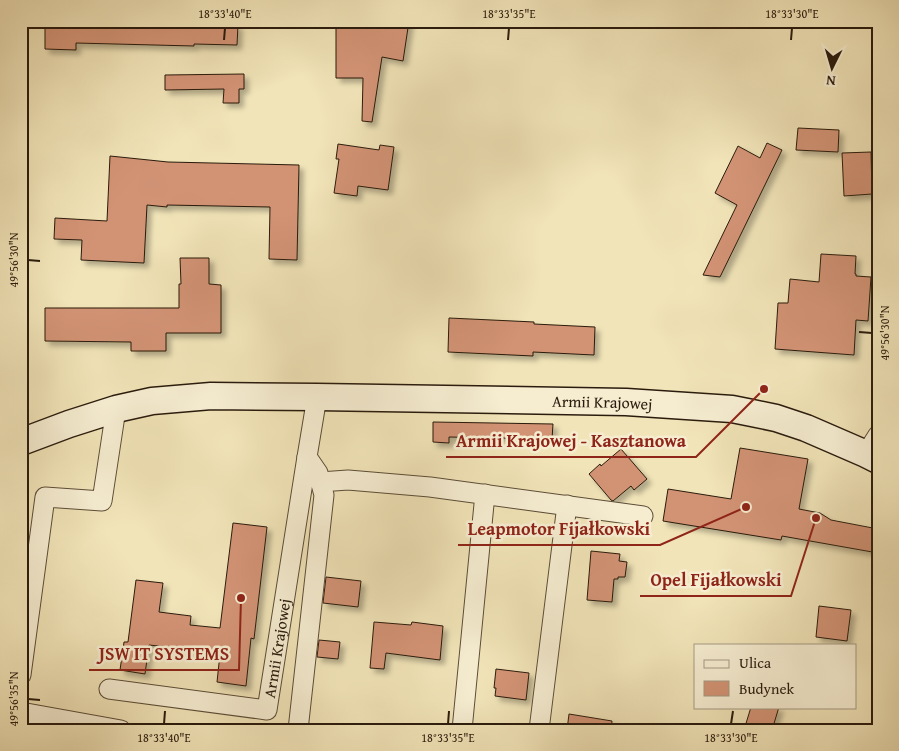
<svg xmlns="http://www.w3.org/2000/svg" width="899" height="751" font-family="'Gentium Book Plus',serif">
<defs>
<filter id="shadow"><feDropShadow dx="4.5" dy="4.5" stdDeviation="2.5" flood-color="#0004"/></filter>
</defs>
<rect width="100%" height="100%" fill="#f1e4b8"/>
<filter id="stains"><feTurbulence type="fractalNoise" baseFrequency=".004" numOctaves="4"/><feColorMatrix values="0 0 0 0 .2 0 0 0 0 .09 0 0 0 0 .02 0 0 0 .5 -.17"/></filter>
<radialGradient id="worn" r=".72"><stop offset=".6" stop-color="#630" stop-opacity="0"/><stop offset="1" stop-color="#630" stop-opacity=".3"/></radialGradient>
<g fill="#d29374" stroke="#2a1b0d" filter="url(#shadow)">
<path d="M 45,21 L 194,21 L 194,24 L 238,25 L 237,45 L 194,44 L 194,46 L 76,43 L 76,50 L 45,49 Z"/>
<path d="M 336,21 L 409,21 L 403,61 L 382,57 L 372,122 L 362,121 L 363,78 L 336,78 Z"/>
<path d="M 244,74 L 244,89 L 239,89 L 239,103 L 223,103 L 224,89 L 165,90 L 165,75 Z"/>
<path d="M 798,128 L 839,130 L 838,152 L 796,150 Z"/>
<path d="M 767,143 L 782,150 L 720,277 L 703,275 L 737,205 L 715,193 L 738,146 L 760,158 Z"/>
<path d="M 338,144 L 379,150 L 380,145 L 394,147 L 388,190 L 358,186 L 357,196 L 334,193 L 339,159 L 336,159 Z"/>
<path d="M 871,152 L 872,194 L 844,196 L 842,153 Z"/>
<path d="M 110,156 L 168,162 L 299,165 L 297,260 L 269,259 L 270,207 L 167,205 L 167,207 L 147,205 L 144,263 L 81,260 L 82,240 L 54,239 L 55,218 L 107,221 Z"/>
<path d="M 821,254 L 856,256 L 855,274 L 856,274 L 856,276 L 871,277 L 868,321 L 856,320 L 854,355 L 775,349 L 778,303 L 788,303 L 790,279 L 819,282 Z"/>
<path d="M 180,258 L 209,258 L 209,284 L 221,285 L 221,333 L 166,333 L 166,351 L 131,351 L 131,342 L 45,341 L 45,308 L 179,308 L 179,284 L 181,284 Z"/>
<path d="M 449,318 L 534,322 L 534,324 L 595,327 L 594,355 L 533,352 L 533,356 L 448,352 Z"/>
<path d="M 433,422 L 553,424 L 552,439 L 449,437 L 449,443 L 433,442 Z"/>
<path d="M 740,448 L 808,459 L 799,509 L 820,513 L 831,520 L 878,529 L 878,553 L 782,536 L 781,540 L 663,521 L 668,489 L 731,499 Z"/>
<path d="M 621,449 L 647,479 L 634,490 L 631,486 L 613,501 L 611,500 L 589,474 L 600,464 L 601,466 Z"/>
<path d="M 233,523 L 267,527 L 254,639 L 251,638 L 246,686 L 217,682 L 220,654 L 187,649 L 149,645 L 145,674 L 120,670 L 124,642 L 128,642 L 136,580 L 163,583 L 159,612 L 191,616 L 190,625 L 220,628 Z"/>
<path d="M 591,551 L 620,554 L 619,561 L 627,562 L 625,577 L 618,577 L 618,579 L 614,579 L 612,602 L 587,600 Z"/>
<path d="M 326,577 L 361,581 L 358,607 L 323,603 Z"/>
<path d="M 819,606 L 851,610 L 847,641 L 816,637 Z"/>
<path d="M 374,622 L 411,625 L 412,622 L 443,626 L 440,660 L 386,653 L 384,669 L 370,668 Z"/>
<path d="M 319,640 L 340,642 L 338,659 L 317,657 Z"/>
<path d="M 496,669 L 529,673 L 526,700 L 495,696 L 496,688 L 494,688 Z"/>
<path d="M 751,707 L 779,707 L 772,730 L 744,730 Z"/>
<path d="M 569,714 L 612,721 L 611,730 L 567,730 Z"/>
</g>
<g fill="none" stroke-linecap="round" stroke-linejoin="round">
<defs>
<g id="street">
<path d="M 866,454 L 878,435"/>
<path d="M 320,482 L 348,480 L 430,487 L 643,516"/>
<path d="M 21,675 L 45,497 L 102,501 L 116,409"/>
<path id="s1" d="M 109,689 L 267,710 L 307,457"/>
<path d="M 21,712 L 121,730"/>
<path d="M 298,730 L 324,495 L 318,473 L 307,457 L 317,397"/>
<path d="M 462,730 L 485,494"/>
<path d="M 539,730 L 567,505"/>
</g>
<g id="secondary">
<path id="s2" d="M 21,442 L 69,424 L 116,409 L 152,401 L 211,396 L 317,397 L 626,402 L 732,409 L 752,413 L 776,418 L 806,428 L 866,454 L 878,460"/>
</g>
</defs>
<use href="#street" stroke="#5c4d38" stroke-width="21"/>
<use href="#secondary" stroke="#2a1b0d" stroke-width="29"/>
<use href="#street" stroke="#f6edd1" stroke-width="19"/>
<use href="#secondary" stroke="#f6edd1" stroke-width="26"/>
</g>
<path fill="none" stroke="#2a1b0d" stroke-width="2" d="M 224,40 L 225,28M 508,40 L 509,28M 791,40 L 792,28M 28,260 L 40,261M 859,332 L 872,333M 28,699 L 40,700M 164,724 L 165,711M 448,724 L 449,711M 731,724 L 733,711"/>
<g text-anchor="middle" stroke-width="5" stroke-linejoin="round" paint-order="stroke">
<g font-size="16" fill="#2a1b0d" stroke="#f6edd1">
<text dy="6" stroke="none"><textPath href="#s2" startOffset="588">Armii Krajowej</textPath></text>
<text dy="6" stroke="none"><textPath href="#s1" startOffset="222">Armii Krajowej</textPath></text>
</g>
</g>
<path fill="none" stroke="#8f2418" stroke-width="2" d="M764 389L696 457H446M746 507L660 545H458M816 518L791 596H640M241 598L239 670H89"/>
<g fill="#8f2418" stroke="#f6edd1" stroke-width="2">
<circle cx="764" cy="389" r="5"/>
<circle cx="746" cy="507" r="5"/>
<circle cx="816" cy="518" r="5"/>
<circle cx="241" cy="598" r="5"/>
</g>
<g font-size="18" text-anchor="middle" font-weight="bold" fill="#8f2418" stroke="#f6edd1" stroke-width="5" stroke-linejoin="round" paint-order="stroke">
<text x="571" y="447">Armii Krajowej - Kasztanowa</text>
<text x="559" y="535">Leapmotor Fijałkowski</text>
<text x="716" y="586">Opel Fijałkowski</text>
<text x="164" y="660">JSW IT SYSTEMS</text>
</g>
<rect width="899" height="751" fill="none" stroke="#f1e4b8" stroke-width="55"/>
<rect x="694" y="644" width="162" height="65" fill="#f6edd1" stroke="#a49983"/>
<rect x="704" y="660" width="25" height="8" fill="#f6edd1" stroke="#a49983"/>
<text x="739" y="668" font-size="15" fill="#2a1b0d">Ulica</text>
<rect x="704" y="681" width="25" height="15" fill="#d29374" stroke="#a49983"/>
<text x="739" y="694" font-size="15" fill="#2a1b0d">Budynek</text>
<g transform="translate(832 68) rotate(185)" stroke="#f6edd1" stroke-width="4" paint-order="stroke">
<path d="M0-4L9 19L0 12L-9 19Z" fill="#2a1b0d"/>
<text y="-8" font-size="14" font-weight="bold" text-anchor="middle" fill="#2a1b0d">N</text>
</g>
<rect x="28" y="28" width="844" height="696" fill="none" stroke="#2a1b0d" stroke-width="2"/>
<g font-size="12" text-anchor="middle" fill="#2a1b0d">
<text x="225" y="18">18°33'40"E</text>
<text x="509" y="18">18°33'35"E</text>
<text x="792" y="18">18°33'30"E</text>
<text transform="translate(14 260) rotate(-90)" y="4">49°56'30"N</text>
<text transform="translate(885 333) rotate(-90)" y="4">49°56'30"N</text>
<text transform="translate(14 699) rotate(-90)" y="4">49°56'35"N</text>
<text x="164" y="742">18°33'40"E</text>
<text x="448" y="742">18°33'35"E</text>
<text x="731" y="742">18°33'30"E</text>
</g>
<rect width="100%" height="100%" filter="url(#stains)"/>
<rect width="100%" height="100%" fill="url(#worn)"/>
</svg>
